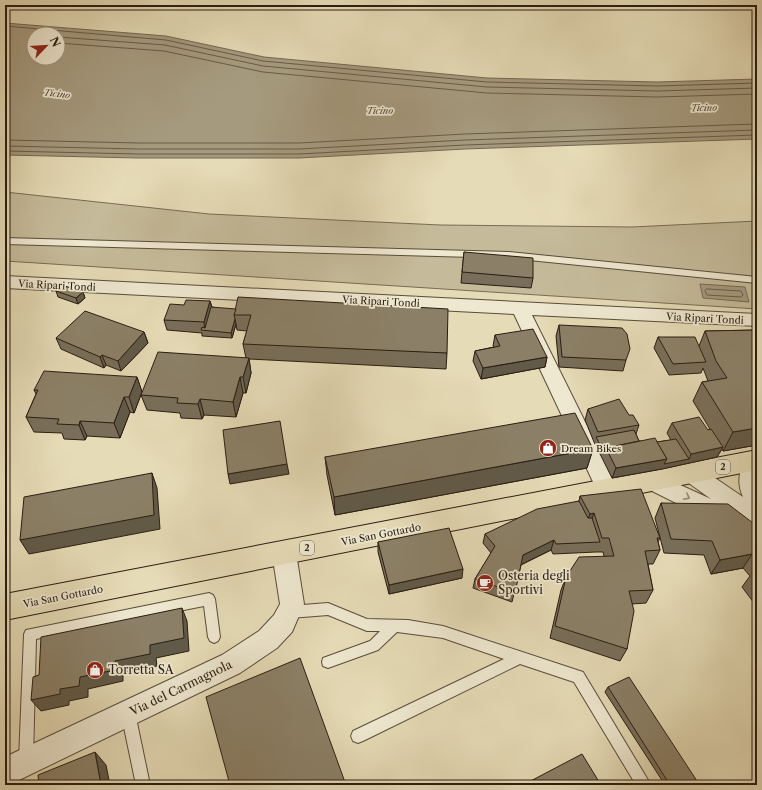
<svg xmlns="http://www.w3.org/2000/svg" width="762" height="790" font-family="'Libre Caslon Text',serif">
<rect width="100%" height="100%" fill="#e5dbb6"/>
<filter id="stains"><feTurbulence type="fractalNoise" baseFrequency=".005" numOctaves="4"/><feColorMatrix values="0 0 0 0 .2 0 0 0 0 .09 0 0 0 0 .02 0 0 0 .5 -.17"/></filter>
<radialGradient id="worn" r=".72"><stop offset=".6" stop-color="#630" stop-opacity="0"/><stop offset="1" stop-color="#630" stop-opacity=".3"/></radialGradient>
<path fill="#c5bb9a" stroke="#786c56" d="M 5,192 L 209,214 L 440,225 L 632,227 L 757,221 L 757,309 L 5,261 Z"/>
<g fill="#a59a7e" stroke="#746853" fill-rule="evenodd">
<path d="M 5,23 L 166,36 L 264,57 L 487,78 L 657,82 L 757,79 L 757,139 L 465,149 L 299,158 L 138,158 L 5,155 ZM 34,34 L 58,34 L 58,58 L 34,58 Z"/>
<path d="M 700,284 L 745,287 L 749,302 L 703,298 Z"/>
</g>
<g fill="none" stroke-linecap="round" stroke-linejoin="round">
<g stroke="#685c48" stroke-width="1">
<path d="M 5,26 L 166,40 L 263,61 L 487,82 L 657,86 L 757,83"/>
<path d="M 58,37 L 165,45 L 263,66 L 487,87 L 657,91 L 757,88"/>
<path d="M 58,43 L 164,51 L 263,72 L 487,93 L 657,97 L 757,94"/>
<path d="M 5,140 L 138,143 L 299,143 L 465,134 L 757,124"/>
<path d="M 5,146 L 138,149 L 299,149 L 465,140 L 757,130"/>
<path d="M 5,151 L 138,154 L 299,154 L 465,145 L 757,135"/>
<path d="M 707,289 L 741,291 L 743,295 L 741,297 L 707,295 L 705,291 Z"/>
</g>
<defs>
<g id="lane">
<path d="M 5,238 L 509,252 L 757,277 L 757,283 L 509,258 L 5,244 Z"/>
<path d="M 209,593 L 213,595 L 215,599 L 220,637 L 218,641 L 214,643 L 210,641 L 208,637 L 204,606 L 36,639 L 33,760 L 31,765 L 26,767 L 21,765 L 19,760 L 24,634 L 26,630 Z"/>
<path d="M 328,603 L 367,619 L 408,620 L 443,626 L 583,672 L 651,785 L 636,785 L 574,682 L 520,664 L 363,741 L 358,743 L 353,741 L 351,736 L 353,731 L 504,659 L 443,638 L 397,632 L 378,650 L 328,668 L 323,666 L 322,662 L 323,658 L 370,641 L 380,631 L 367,631 L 328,615 L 290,618 L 286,616 L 284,612 L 286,608 L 290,606 Z"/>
<path d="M 128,706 L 133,708 L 135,713 L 150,785 L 136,785 L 121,713 L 123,708 Z"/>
</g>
<g id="street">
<path d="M 5,276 L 757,314 L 757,326 L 532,315 L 613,478 L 610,484 L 602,487 L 594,484 L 514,314 L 5,288 Z"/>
<path d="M 755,451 L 757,452 L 757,551 L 749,548 L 700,515 L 644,487 L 641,481 L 644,475 L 652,472 L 711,499 L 683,479 L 680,473 L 683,467 L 691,464 L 699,467 L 743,497 C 736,481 740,469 747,454 Z"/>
<path d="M 284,543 L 292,546 L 296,553 L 304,604 L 292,632 L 277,648 L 240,673 L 15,782 L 5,785 L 5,757 L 222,655 L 259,631 L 274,615 L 280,604 L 272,553 L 276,546 Z"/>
</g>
<path id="primary" d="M 757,450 L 757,470 L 5,620 L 5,594 Z"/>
</defs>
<use href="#lane" stroke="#594c3b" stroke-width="2"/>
<use href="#street" stroke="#594c3b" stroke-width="2"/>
<use href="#primary" stroke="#2a1d12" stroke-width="2"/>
<use href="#lane" fill="#eee8d0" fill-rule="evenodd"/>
<use href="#street" fill="#eee8d0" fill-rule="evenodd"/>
<use href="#primary" fill="#e5dbb6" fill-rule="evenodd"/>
</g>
<g fill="#786e59" stroke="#2a1d12">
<path d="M 464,252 L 533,278 L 531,288 L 461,283 Z"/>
<path d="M 56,291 L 83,292 L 85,298 L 78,304 L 58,297 Z"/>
<path d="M 210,301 L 212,307 L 447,353 L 446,369 L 249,359 L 251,373 L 246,393 L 243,393 L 236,417 L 204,415 L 202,419 L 181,418 L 180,413 L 147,410 L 141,395 L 246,358 L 243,344 L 247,331 L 237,330 L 236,324 L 232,338 L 202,336 L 202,333 L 167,330 L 164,320 L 184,305 Z"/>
<path d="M 559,325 L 626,360 L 623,371 L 559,367 L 556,336 Z"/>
<path d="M 757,330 L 757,445 L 723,451 L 722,449 L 717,457 L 662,469 L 612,478 L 594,442 L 585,420 L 588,409 L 629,415 L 639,425 L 636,434 L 639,441 L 657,442 L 671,440 L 667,433 L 672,423 L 708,430 L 710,429 L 693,401 L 702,382 L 708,381 L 703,368 L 701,373 L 669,375 L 654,348 L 658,337 L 699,346 L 705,331 Z"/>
<path d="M 144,332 L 148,343 L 121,371 L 106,365 L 104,368 L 61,349 L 56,338 Z"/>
<path d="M 495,335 L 547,357 L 545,367 L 481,379 L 473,361 L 475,351 L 494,347 L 493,346 Z"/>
<path d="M 137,377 L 142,392 L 134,413 L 130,412 L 120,438 L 87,436 L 85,440 L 64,439 L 62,433 L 34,432 L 26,417 L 36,394 L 34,390 Z"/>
<path d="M 593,449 L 587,468 L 335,515 L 327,475 L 325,457 Z"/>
<path d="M 580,496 L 660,538 L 658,542 L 660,550 L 653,564 L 648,564 L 653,590 L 646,603 L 632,604 L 627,649 L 620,661 L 550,638 L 561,590 L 566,577 L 604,556 L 603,552 L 596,552 L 553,554 L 551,550 L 521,565 L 512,602 L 473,588 L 475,579 L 491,553 L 483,543 L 485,534 L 579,501 Z"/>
<path d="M 661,503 L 757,526 L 757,607 L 742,587 L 750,576 L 743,568 L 711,574 L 704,555 L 664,553 L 655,518 Z"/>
<path d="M 378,542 L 462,578 L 389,594 L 378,552 Z"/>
<path d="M 608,687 L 697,781 L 693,784 L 692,785 L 665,785 L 605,692 Z"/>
</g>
<g fill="#615a48" stroke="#2a1d12">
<path d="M 83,292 L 85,298 L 78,304 L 76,298 Z"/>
<path d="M 210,301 L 213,312 L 205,331 L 204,322 Z"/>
<path d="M 235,319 L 236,324 L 232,338 L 231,333 Z"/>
<path d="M 144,332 L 148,343 L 121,371 L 118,361 Z"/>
<path d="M 102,355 L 106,365 L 104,368 L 100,357 Z"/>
<path d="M 547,357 L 545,367 L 481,379 L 483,368 Z"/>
<path d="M 249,358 L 251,373 L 246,393 L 243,377 Z"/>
<path d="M 137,377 L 142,392 L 134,413 L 129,397 Z"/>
<path d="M 240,377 L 243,393 L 236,417 L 233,402 Z"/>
<path d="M 124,397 L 130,412 L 120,438 L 114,423 Z"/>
<path d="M 200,399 L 204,415 L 202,419 L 198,404 Z"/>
<path d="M 80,421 L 87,436 L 85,440 L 79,425 Z"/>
<path d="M 757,428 L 757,445 L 723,451 L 733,432 Z"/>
<path d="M 723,447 L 717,457 L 662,469 L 612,478 L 616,468 L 667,459 L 689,459 L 691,454 Z"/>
<path d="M 593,449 L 587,468 L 335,515 L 334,497 Z"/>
<path d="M 287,464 L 289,474 L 230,484 L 228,474 Z"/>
<path d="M 152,473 L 157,488 L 160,529 L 29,554 L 20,540 Z"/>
<path d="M 594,513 L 589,527 L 584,528 L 590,514 Z"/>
<path d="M 554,540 L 551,550 L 520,565 L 523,555 Z"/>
<path d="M 752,554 L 743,568 L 711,574 L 720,560 Z"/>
<path d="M 463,569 L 462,578 L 389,594 L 389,585 Z"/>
<path d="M 182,608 L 187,621 L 189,651 L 156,658 L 157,666 L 123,673 L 123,681 L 88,689 L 88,697 L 69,701 L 69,705 L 41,711 L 31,700 L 60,689 L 80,677 L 150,645 Z"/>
<path d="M 95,752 L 106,765 L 110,785 L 101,785 Z"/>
</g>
<g fill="#8b8067" stroke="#2a1d12">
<path d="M 464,252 L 533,258 L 533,278 L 462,272 Z"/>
<path d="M 62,285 L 83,292 L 76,298 L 56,291 Z"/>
<path d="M 238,297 L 448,309 L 447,353 L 243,344 L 251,315 L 234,315 Z"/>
<path d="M 186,300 L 210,301 L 204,322 L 164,320 L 170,304 L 184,305 Z"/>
<path d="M 211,307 L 236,309 L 234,315 L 235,319 L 231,333 L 201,330 L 202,327 L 205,328 Z"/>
<path d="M 85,311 L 144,332 L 118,361 L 102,355 L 100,357 L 56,338 Z"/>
<path d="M 559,325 L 622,328 L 627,334 L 630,349 L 626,360 L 562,357 Z"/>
<path d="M 533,329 L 547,357 L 483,368 L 475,351 L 500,346 L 495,335 Z"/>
<path d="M 757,330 L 757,428 L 733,432 L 702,382 L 727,378 L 716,361 L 705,331 Z"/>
<path d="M 658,337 L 695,337 L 706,362 L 673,364 Z"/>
<path d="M 158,352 L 249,358 L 243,377 L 240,377 L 233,402 L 200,399 L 198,404 L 177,403 L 178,398 L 141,395 Z"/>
<path d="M 44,371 L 137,377 L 129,397 L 124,397 L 114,423 L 80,421 L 79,425 L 57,424 L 59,419 L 26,417 L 38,390 L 34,390 Z"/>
<path d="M 619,399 L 629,415 L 633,415 L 639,425 L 598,432 L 588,409 Z"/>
<path d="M 575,413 L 593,449 L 334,497 L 325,457 Z"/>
<path d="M 699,417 L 708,430 L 711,429 L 723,447 L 691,454 L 672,423 Z"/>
<path d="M 280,421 L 287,464 L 228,474 L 223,430 Z"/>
<path d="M 634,430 L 639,441 L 606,448 L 604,453 L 596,437 Z"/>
<path d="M 655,438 L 667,459 L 616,468 L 606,448 Z"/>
<path d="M 676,439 L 689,459 L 664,464 L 667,459 L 657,442 Z"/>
<path d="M 152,473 L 154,515 L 20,540 L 24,497 Z"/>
<path d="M 641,489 L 660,538 L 657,538 L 660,550 L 645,551 L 653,590 L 629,591 L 634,611 L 627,649 L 555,626 L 566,577 L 579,557 L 614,556 L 609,538 L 602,538 L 594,513 L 590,514 L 580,496 Z"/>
<path d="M 579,501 L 588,518 L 592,518 L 600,542 L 556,544 L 554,540 L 523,555 L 515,593 L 475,579 L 495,546 L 485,534 L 537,509 Z"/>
<path d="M 661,503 L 728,504 L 757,526 L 757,559 L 752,554 L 720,560 L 712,541 L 671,539 Z"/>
<path d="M 449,528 L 463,569 L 389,585 L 378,542 Z"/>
<path d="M 757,571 L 757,580 L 752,573 Z"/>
<path d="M 182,608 L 184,638 L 150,645 L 150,654 L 115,661 L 115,670 L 80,677 L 79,686 L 60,689 L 60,694 L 31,700 L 33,677 L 39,675 L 41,637 Z"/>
<path d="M 300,658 L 346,785 L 230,785 L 206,697 Z"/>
<path d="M 629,677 L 697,781 L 689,785 L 670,785 L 608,687 Z"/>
<path d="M 95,752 L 101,785 L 39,785 L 38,775 Z"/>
<path d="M 582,754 L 601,785 L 523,785 Z"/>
</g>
<defs><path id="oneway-chevron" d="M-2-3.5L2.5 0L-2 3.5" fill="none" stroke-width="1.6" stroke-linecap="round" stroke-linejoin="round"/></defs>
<use stroke="#968d7a" href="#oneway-chevron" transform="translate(687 497) rotate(27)"/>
<defs>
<symbol id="shop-disc" viewBox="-11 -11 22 22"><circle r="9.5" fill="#8f2418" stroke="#eee8d0"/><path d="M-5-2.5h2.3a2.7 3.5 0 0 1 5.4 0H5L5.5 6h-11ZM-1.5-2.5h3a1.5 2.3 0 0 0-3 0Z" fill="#fff"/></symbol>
<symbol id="cafe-disc" viewBox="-11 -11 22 22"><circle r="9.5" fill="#8f2418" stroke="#eee8d0"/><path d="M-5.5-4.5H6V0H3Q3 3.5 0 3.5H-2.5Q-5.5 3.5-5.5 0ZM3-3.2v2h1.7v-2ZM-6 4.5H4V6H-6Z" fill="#fff"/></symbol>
</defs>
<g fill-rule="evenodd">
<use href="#shop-disc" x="538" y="438" width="20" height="20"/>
<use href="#cafe-disc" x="475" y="573" width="20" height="20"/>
<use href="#shop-disc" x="85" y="660" width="20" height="20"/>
</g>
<g text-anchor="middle" stroke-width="3.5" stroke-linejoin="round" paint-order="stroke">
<g font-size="9" font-style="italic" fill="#554938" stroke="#eee8d0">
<text transform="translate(57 94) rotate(7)" y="3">Ticino</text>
<text transform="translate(704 108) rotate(-1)" y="3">Ticino</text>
<text x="380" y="114">Ticino</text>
</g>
<g fill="#eee8d0" stroke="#655a4b" stroke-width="1">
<rect x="716" y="460" width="14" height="14" rx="3"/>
<rect x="300" y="541" width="14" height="14" rx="3"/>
</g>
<g font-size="9" font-weight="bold" fill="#2a1d12">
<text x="723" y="470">2</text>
<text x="307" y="551">2</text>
</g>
<g font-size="10" fill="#2a1d12" stroke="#eee8d0">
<text transform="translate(57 285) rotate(3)" y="4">Via Ripari Tondi</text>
<text transform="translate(381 301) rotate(3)" y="4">Via Ripari Tondi</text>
<text transform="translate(705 318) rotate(3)" y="4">Via Ripari Tondi</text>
<text transform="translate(381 534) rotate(-11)" y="4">Via San Gottardo</text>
<text transform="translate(63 596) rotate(-11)" y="4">Via San Gottardo</text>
</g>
<g font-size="10" fill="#2a1d12" stroke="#eee8d0" text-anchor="start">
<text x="561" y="452">Dream Bikes</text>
</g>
<g font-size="12" fill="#2a1d12" stroke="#eee8d0" text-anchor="start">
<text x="498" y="580">Osteria degli<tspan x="498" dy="14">Sportivi</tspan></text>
<text x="108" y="674">Torretta SA</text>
</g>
<g font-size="12" fill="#2a1d12" stroke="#eee8d0">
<text transform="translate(181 688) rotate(-26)" y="4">Via del Carmagnola</text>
</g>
</g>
<rect width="762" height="790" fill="none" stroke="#e5dbb6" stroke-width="20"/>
<rect x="6" y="6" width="750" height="778" fill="none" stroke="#2a1d12" stroke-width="2"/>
<rect x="10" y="10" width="742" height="770" fill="none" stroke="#2a1d12"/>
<g transform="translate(46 46) rotate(65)"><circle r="19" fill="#eee8d0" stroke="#a09784"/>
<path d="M0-3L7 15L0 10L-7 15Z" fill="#8f2418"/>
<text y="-6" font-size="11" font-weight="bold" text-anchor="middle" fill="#2a1d12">N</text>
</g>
<rect width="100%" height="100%" filter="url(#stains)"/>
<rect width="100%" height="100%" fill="url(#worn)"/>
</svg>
